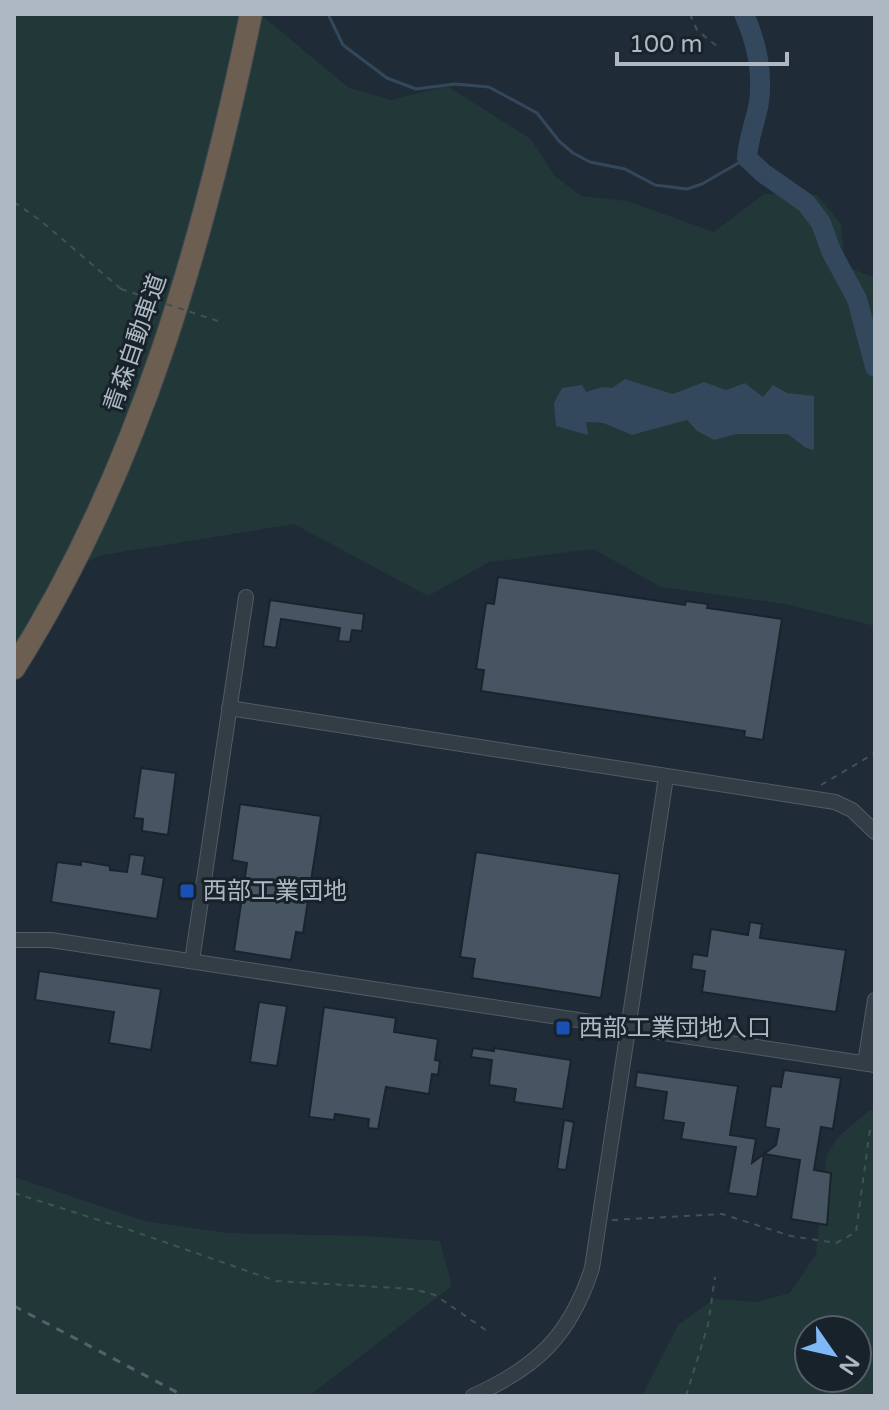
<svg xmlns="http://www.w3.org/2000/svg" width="889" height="1410" font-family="'Varela Round','Noto Sans JP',sans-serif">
<rect width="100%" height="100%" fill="#1f2b36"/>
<g fill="#223838" fill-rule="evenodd">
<path d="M 14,14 L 260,14 L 349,88 L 391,100 L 447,86 L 531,139 L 555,176 L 581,196 L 627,201 L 714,232 L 764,194 L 817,195 L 841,224 L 845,266 L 875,278 L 875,626 L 785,604 L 661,587 L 593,549 L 489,562 L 428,596 L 294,524 L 103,555 L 67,570 L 14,677 ZM 625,379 L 673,394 L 726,390 L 745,383 L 763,397 L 773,385 L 787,393 L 806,448 L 789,434 L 737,434 L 714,440 L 697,431 L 687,420 L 632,435 L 603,423 L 585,422 L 588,434 L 562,388 L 586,392 L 602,387 L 612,388 Z"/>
<path d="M 869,1111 L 875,1111 L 875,1396 L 642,1396 L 678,1325 L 714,1299 L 756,1302 L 790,1293 L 816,1254 L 827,1154 L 840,1135 ZM 809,1330 L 857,1330 L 857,1378 L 809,1378 Z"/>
<path d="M 14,1177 L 145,1221 L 226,1233 L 365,1236 L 440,1241 L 452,1286 L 309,1396 L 14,1396 Z"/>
</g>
<path fill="#33485d" d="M 625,379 L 673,394 L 704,382 L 726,390 L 745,383 L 763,397 L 773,385 L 787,393 L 814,396 L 814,450 L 806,448 L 788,434 L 737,434 L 714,440 L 697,431 L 687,420 L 632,435 L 603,423 L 586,422 L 588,435 L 556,426 L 554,403 L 562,388 L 582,385 L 586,392 L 602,387 L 612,388 Z"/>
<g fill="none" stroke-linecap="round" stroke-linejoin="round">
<path stroke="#33485d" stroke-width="3" d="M 328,14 L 343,45 L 387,78 L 416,89 L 455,84 L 489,87 L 537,113 L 559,141 L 573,153 L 590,162 L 625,169 L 655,185 L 687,189 L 702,184 L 747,158"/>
<path stroke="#33485d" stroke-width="20" d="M 744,14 C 756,41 763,71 759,102 C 756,121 748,138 747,158 L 763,173 L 806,203 L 821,223 L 831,251 L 857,299 L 875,367"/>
</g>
<g fill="#475562" stroke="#1a242d" stroke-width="2">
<path d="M 498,577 L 685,605 L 686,601 L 708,604 L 707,608 L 782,619 L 763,740 L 744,737 L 745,731 L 481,691 L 484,670 L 476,669 L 480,643 L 486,603 L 494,604 Z"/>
<path d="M 270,600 L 364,614 L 362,631 L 352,630 L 350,642 L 338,641 L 340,628 L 281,619 L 276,648 L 263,646 Z"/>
<path d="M 141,768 L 176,773 L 168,835 L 142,831 L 143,819 L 134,818 Z"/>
<path d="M 240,804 L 321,816 L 303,933 L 296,932 L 291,960 L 234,951 L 247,863 L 232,860 Z"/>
<path d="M 476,852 L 620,874 L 601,998 L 472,978 L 475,959 L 460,957 Z"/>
<path d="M 130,854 L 145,856 L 142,874 L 164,878 L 157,919 L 51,902 L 57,862 L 81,865 L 81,861 L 110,866 L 110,870 L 127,872 Z"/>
<path d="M 750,922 L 762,924 L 760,938 L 846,950 L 836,1012 L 702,992 L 705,971 L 691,969 L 693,954 L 707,956 L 711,929 L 748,935 Z"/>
<path d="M 39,971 L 161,989 L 151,1050 L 109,1043 L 114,1012 L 35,1000 Z"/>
<path d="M 259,1002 L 287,1006 L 277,1066 L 250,1062 Z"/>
<path d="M 324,1007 L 396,1018 L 394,1032 L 438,1039 L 435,1060 L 440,1061 L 438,1075 L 432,1074 L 429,1094 L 386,1087 L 378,1129 L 368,1128 L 369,1119 L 335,1114 L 334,1120 L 309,1117 Z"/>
<path d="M 473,1048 L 494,1051 L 494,1048 L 571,1060 L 563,1109 L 514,1102 L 516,1089 L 489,1085 L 492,1060 L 471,1057 Z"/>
<path d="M 784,1070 L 841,1078 L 833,1129 L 821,1127 L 814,1170 L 831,1173 L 827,1225 L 791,1219 L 800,1160 L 764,1154 L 757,1197 L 728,1193 L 736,1147 L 681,1139 L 684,1123 L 663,1120 L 667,1092 L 635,1087 L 637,1072 L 738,1086 L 730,1135 L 756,1139 L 752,1163 L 776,1145 L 779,1129 L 765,1127 L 771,1086 L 781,1087 Z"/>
<path d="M 564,1120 L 574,1122 L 566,1170 L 557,1169 Z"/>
</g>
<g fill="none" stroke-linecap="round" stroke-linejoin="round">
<defs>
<g id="minor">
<path d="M 229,708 L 835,802 L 852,810 L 875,832"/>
<path d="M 14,940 L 51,940 L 875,1065"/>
<path d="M 192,961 L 246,597"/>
<path d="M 865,1063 L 875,1000"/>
<path d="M 473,1396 C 537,1367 570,1336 592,1268 L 666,777"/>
</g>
<path id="highway" d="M 14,668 C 139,471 204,240 251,14"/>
</defs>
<use href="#minor" stroke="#505b64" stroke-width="16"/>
<use href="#highway" stroke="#3d4851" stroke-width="24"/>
<g stroke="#3f5354" stroke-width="2" stroke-dasharray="6 6" stroke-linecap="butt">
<path d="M 690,14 L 697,30 L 719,48"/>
<path d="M 14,202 L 41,221 L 121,289"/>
<path d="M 821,785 L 875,753"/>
<path d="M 14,1193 L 130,1230 L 276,1281 L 413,1289 L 435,1295 L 490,1333"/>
<path d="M 612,1220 L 722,1214 L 791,1236 L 836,1243 L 856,1232 L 870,1129 L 875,1130"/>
<path d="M 686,1396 L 708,1325 L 715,1277"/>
</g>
<use href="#minor" stroke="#333d46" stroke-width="14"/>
<use href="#highway" stroke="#6c5e50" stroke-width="22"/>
<path stroke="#55616d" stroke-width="3" stroke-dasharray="8 8" stroke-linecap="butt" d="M 14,1306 L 184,1396"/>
<path stroke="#3f5354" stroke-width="2" stroke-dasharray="6 6" stroke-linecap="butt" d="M 121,289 L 224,323"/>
</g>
<g fill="#1a4fb4" stroke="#18222b" stroke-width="3">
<rect x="179" y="883" width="16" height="16" rx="4"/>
<rect x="555" y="1020" width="16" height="16" rx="4"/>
</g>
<g text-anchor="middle" stroke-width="6" stroke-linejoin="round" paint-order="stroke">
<g font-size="24" fill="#adb8c3" stroke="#18222b">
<text transform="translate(135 343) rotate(-71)" y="8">青森自動車道</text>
</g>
<g font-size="24" fill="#adb8c3" stroke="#18222b" text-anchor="start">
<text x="203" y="899">西部工業団地</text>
<text x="579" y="1036">西部工業団地入口</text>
</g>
</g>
<rect width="889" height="1410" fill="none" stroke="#adb8c3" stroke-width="32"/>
<g transform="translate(833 1354) rotate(124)"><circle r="38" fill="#18222b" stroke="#545e68" stroke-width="2"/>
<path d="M0-6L14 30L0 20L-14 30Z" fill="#7fb8f6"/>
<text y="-12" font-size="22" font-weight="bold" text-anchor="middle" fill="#adb8c3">N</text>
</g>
<path d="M617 52v12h170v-12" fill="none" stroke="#adb8c3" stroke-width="4"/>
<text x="629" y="52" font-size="24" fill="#adb8c3" stroke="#18222b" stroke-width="6" paint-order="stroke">100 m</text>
</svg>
